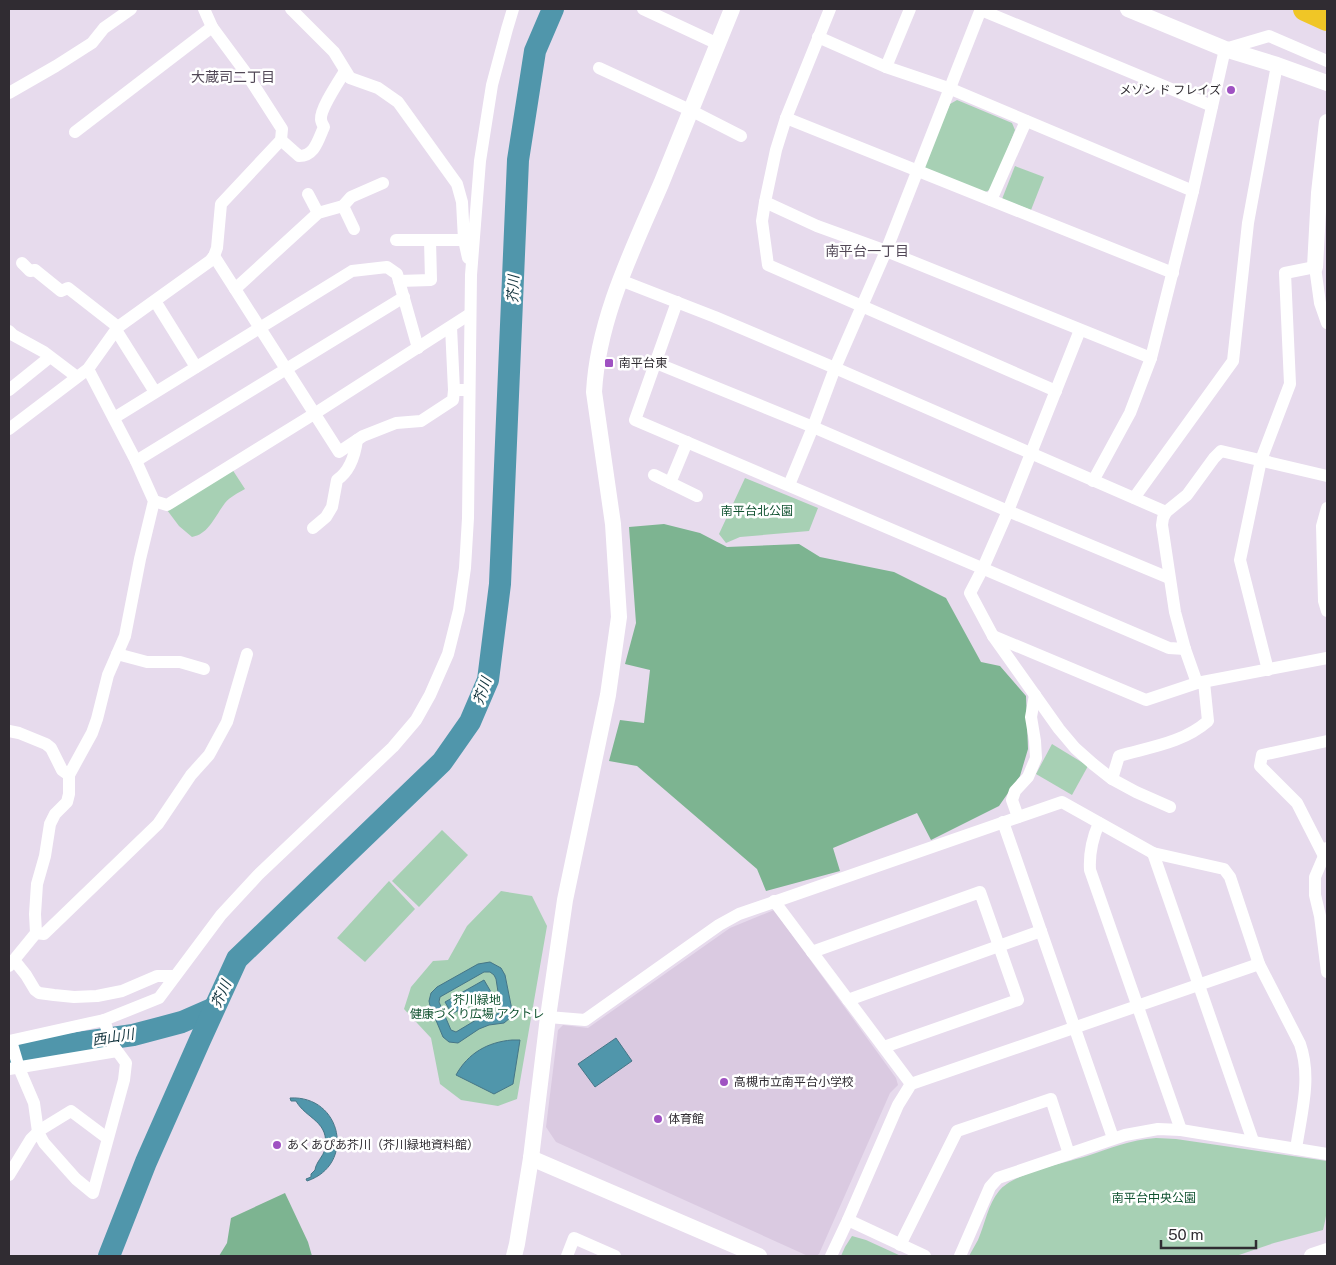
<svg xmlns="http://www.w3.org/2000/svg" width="1336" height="1265" font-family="'Public Sans','Noto Sans JP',sans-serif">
<rect width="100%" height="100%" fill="#e7dbed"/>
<path fill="#dacae1" d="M 774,910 L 896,1078 L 898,1085 L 890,1093 L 819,1254 L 816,1256 L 808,1256 L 556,1142 L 546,1127 L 558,1030 L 563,1025 L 588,1028 L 730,928 Z"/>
<g fill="#a7d0b4">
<path d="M 957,100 L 1012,123 L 1015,130 L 992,189 L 985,192 L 926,170 L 923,166 L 950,104 Z"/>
<path d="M 1015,166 L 1044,177 L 1031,210 L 1002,199 Z"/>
<path d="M 232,469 L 245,489 C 238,493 230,497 225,503 C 215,516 209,534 192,537 L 179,526 L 167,510 Z"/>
<path d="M 745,478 L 818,508 L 809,531 L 740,537 L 726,543 L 719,534 Z"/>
<path d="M 1052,744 L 1088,766 L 1072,795 L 1036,774 Z"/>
<path d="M 442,830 L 468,855 L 419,907 L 392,881 Z"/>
<path d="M 389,881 L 415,909 L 365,962 L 337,938 Z"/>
<path d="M 501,891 L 532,896 L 547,926 L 517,1099 L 498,1106 L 461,1100 L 440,1084 L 431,1038 L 404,1009 L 411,987 L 433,961 L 448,960 L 467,926 Z"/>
<path d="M 1156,1138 L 1176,1139 L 1327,1161 C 1329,1183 1329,1209 1323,1230 L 1274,1243 L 1236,1256 L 969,1256 C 972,1251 975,1245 978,1240 C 985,1224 988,1204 999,1191 C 1013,1173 1065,1163 1087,1156 C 1112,1148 1129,1140 1156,1138 Z"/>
<path d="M 852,1236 L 866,1240 L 901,1256 L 841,1256 L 845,1247 Z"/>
</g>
<g fill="#7db491">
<path d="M 664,524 L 700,533 L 727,547 L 799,544 L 820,557 L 894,572 L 946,598 L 981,662 L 1000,666 L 1026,696 L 1028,749 L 1020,776 L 999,806 L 931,840 L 917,813 L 833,848 L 840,871 L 766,891 L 757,869 L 637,766 L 609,761 L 620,720 L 644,723 L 650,670 L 625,664 L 636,623 L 629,527 Z"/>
<path d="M 285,1193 L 308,1242 L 312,1256 L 219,1256 L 227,1243 L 231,1218 Z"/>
</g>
<g fill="#5096ab" stroke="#467687" fill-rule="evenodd">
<path d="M 490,962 L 501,968 L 505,975 L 512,1010 L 510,1018 L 504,1023 L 489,1025 L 479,1029 L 458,1043 L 449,1042 L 443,1037 L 430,1006 L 429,1001 L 431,993 L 437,987 L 478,964 ZM 484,972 L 490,972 L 494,975 L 496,979 L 501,1011 L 495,1015 L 476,1020 L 456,1032 L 451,1030 L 439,1002 L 440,997 Z"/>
<path d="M 484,980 L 491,992 L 452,1014 L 445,1002 Z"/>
<path d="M 616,1038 L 632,1061 L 595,1087 L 578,1064 Z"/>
<path d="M 512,1040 L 520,1040 L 513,1084 L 494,1094 L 456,1075 C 468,1053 488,1042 512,1040 Z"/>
<path d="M 290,1098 C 342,1095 356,1165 307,1181 L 306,1179 L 311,1177 L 311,1174 L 315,1170 C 316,1162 323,1157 325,1149 C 330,1121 306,1119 296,1101 L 291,1101 Z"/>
</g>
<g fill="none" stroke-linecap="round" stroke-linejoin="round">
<g stroke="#5096ab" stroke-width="22">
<path d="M 9,1053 L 133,1035 L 182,1022 L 214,1008"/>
<path d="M 109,1256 L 146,1162 L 200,1040 L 237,959 L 442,762 L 470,722 L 488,680 L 500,584 L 518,160 L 535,51 L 553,9"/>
</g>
<g stroke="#fff" stroke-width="12">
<path d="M 291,9 L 334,52 L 350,78 L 378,88 L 398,102 L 457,184 L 462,202 L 464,240 L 468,258"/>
<path d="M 643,9 L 718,44"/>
<path d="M 830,9 L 786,118 L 776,150 L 765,202 L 817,226 L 886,251 L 1151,358"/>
<path d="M 981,10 L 1212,106"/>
<path d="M 818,37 L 886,67 L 951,89 L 1193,191"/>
<path d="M 886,67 L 910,9"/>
<path d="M 599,68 L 692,111 L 741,136"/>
<path d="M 9,93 L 56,66 L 92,43 L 104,28 L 131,9"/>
<path d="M 786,118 L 1173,273"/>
<path d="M 75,132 L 212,27"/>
<path d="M 281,140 L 299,156 C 315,156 318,140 324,127 C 323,125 321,122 321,119 C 320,109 339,81 345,71"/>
<path d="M 308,194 L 318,213"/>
<path d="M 991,200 L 1026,121"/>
<path d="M 765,202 L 762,221 L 768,265 L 1056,391"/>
<path d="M 343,206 L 354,229"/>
<path d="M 396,240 L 464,240"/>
<path d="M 214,256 L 339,452 L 363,436 L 396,423 L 421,421 L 453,400 L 454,390 L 469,390"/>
<path d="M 22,263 L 30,271 L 35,270 L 61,291 L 68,288 L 118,327"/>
<path d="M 620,280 L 715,317 L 835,368 L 1166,512"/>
<path d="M 399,281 L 431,280 L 430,240"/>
<path d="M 235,289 L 318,213 L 343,206 L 351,197 L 383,183"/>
<path d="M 155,301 L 196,367"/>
<path d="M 677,302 L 635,420 L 1169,648 L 1185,649"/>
<path d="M 451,327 L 454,390"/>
<path d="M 116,330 L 155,392"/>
<path d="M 1080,330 L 1008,511 L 983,568 L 970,593 L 993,636 L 1059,729 L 1075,748 L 1093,764 L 1112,779 L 1136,792 L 1170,807"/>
<path d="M 9,331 L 13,335 L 44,352 L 77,377"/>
<path d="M 656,363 L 813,427 L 1008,511 L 1169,578"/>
<path d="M 9,390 L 50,357"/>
<path d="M 114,418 L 352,271 L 387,267 L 397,274 L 418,348"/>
<path d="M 9,429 L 88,369 L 118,327 L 210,261 L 214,256 L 217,248 L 221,204 L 281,140 L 282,129 L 246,73 L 212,27 L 204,9"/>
<path d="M 136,461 L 404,297"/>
<path d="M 654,475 L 697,496"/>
<path d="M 1327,476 L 1221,451 L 1214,458 L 1187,495 L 1166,512 L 1163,518 L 1162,525 L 1175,612 L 1185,649 L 1197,683 L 1327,658"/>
<path d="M 1093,481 L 1130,413 L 1151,358 L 1193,191 L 1225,49 L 1269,36 L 1327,61"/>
<path d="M 670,483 L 687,442"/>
<path d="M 789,485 L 813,427 L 835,368 L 886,251 L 981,9"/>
<path d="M 1134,498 L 1233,361 L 1248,223 L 1277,65"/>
<path d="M 154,501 L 167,505 L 314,414 L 470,314"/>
<path d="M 1327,508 L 1322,526 L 1324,601 L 1327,611"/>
<path d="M 313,528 L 326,517 L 332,507 L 337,480 C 350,471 355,455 357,440"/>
<path d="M 993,636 L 1146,700 L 1197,683"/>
<path d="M 117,654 L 147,662 L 180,662 L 204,669"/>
<path d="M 1268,670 L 1240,560 L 1261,460 L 1290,384 L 1285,273 L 1315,267 L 1320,303 L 1327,323"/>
<path d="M 9,731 L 19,733 L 46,744 L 51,748 L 62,770 L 69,775"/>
<path d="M 1327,741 L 1262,755 L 1260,766 L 1297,803 L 1324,856 L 1327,848"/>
<path d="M 1112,779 L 1119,756 C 1150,747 1183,743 1208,721 L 1204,682"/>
<path d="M 1018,817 L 1012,800 L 1015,791 L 1028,777 L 1036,758 L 1035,741 L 1031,717 L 1035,695"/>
<path d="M 1003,822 L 1113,1138"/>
<path d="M 1099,823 C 1092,839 1089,853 1090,870 L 1181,1130"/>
<path d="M 1153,853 L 1253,1141"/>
<path d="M 1324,856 L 1315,877 L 1315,895 L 1320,916 L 1327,972"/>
<path d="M 774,901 L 911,1084"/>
<path d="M 36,933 L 44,934 L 158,824 L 191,775 L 209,755 L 227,722 L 247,654"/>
<path d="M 812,952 L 980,892 L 1018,1000 L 884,1047"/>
<path d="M 14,960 L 26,975 L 35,990 L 39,993 L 54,995 L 74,997 L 97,996 L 122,991 L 157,976 L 175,976"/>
<path d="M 9,966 L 36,933 L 35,914 L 37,884 L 45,856 L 50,824 L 55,814 L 67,802 L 69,794 L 69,775 L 92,733 L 97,719 L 108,675 L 125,636 L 140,559 L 154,501 L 136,461 L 88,369"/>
<path d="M 848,1000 L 1041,931"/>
<path d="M 548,1017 L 585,1020 L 719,925 L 739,914 L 1062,802 L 1153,853 L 1224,869 L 1230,877 L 1259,964 L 1300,1044 C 1312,1078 1301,1114 1296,1149"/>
<path d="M 9,1041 L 104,1020 L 159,998 L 221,915 L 258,875 L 393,747 L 416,720 L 430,695 L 448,654 L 459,610 L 465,568 L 468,518 L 471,275 L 480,161 L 492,85 L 507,29 L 513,9"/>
<path d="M 11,1041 L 19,1068 L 34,1103 L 38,1132 L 44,1143 L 67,1169 L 76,1179 L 93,1193 L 124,1080 L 126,1063 L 112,1044 L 104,1020"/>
<path d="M 9,1069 L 117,1051"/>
<path d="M 9,1175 L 31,1139 L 40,1130 L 71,1111 L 107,1138"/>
<path d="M 848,1220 L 925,1256"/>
<path d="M 900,1245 L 957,1131 L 1051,1099 L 1069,1154"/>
<path d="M 567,1256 L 574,1238 L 615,1256"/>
<path d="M 831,1256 L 848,1220 L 898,1105 L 911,1084 L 1259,964"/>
<path d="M 960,1256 L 990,1187 L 998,1178 L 1125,1135 L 1158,1129 L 1181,1130 L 1327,1154"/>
</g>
<g stroke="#fff" stroke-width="16">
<path d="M 1128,9 L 1225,49 L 1277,65 L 1327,83"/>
<path d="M 1315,267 L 1319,193 L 1327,122"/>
<path d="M 531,1158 L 759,1256"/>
<path d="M 514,1256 L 517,1244 L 531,1158 L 548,1017 L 565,900 L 608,695 L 619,617 L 613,524 L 594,392 C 598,319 632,251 661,184 C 685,126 708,67 732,9"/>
<path d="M 1312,1256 L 1327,1251"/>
</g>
<path stroke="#f0c626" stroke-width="24" d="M 1305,9 L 1327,19"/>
</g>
<g fill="#9f51c2" stroke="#fff" stroke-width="2">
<circle cx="1231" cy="90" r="5"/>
<rect x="604" y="358" width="10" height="10" rx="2.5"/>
<circle cx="724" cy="1082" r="5"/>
<circle cx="658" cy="1119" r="5"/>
<circle cx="277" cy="1145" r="5"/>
</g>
<g text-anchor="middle" stroke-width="5" stroke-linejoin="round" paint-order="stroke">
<g font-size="12" fill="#302c32" stroke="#fff" text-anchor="start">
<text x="1221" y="94" text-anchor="end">メゾン ド フレイズ</text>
<text x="619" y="367">南平台東</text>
<text x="734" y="1086">高槻市立南平台小学校</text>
<text x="668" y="1123">体育館</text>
<text x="287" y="1149">あくあぴあ芥川（芥川緑地資料館）</text>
</g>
<g font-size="12" fill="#105230" stroke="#fff">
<text x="757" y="515">南平台北公園</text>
<text x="477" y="1004">芥川緑地<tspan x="477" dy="14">健康づくり広場 アクトレ</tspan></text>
<text x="1154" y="1202">南平台中央公園</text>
</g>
<g font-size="14" fill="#524857" stroke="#fff">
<text x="233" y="82">大蔵司二丁目</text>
<text x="867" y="256">南平台一丁目</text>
</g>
<g font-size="14" font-style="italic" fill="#12343e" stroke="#fff">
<text transform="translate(513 289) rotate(-88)" y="5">芥川</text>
<text transform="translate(482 691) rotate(-71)" y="5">芥川</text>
<text transform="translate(221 994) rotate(-66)" y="5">芥川</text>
<text transform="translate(113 1037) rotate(-9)" y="5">西山川</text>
</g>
</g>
<rect width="1336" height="1265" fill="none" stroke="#302c32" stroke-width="20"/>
<path d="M1161 1240v8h95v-8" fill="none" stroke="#302c32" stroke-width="2.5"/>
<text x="1168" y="1240" font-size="15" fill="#302c32" stroke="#ffffff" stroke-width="4" paint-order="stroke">50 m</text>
</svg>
